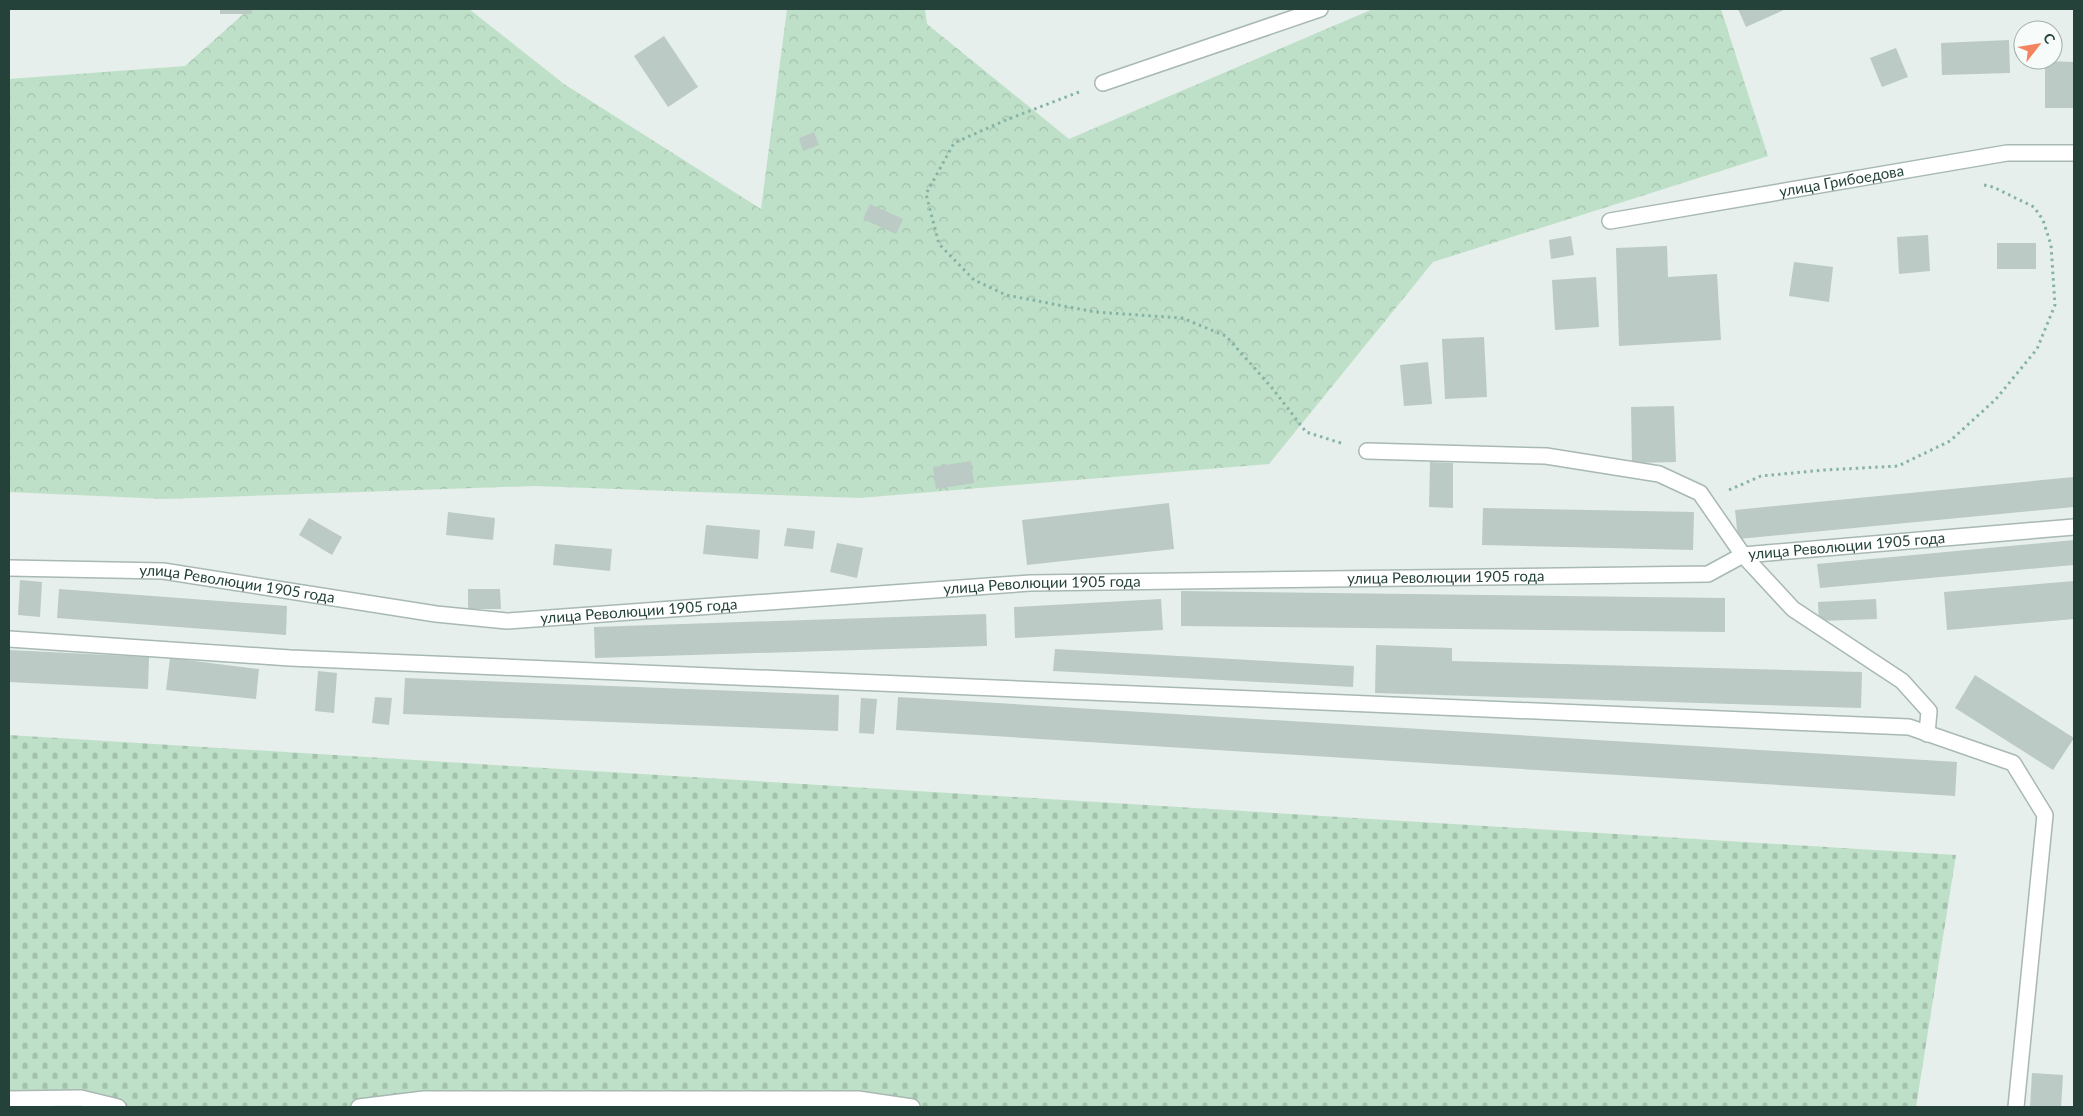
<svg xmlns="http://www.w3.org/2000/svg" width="2083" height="1116" font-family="Lato,sans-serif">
<defs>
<pattern id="forest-crowns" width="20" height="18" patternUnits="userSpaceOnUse" patternTransform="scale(1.25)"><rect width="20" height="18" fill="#bfe0c8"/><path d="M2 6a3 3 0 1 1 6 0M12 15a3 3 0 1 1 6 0" fill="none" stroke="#a4c1ad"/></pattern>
<pattern id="cemetery-stones" width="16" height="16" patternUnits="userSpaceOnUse" patternTransform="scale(1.25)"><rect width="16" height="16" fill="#bfe0c8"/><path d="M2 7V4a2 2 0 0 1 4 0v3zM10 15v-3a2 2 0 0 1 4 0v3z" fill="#a4c1ad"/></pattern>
</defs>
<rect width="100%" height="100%" fill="#e6efeb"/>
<path fill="url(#forest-crowns)" d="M 249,9 L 469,9 L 564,84 L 761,209 L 787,9 L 925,9 L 927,24 L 1069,139 L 1373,9 L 1721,9 L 1768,156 L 1433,262 L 1269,464 L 860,498 L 534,486 L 165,499 L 9,492 L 9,79 L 185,66 Z"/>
<path fill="url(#cemetery-stones)" d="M 9,735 L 1956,855 L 1916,1107 L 9,1107 Z"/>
<g fill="#bbcac4">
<rect x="220" y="9" width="32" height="5"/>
<path d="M 1738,9 L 1786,9 L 1746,27 Z"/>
<path d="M 664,36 L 698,87 L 668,107 L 634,56 Z"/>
<path d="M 2009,40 L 2010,73 L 1942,75 L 1941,43 Z"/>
<path d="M 1896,48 L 1908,77 L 1882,87 L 1870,58 Z"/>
<path d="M 2045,61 L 2074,62 L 2074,108 L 2045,108 Z"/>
<path d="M 814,132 L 819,145 L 803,151 L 799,138 Z"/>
<path d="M 870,204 L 903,219 L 896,234 L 863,219 Z"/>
<path d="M 1928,235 L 1930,271 L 1899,274 L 1897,237 Z"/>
<path d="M 1571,236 L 1574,255 L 1551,259 L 1549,240 Z"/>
<rect x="1997" y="243" width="39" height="26"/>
<path d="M 1667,246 L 1668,277 L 1717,274 L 1721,340 L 1619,346 L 1616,248 Z"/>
<path d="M 1794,262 L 1833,267 L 1829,302 L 1789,296 Z"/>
<path d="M 1596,277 L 1599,327 L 1555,330 L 1552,280 Z"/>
<path d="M 1484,337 L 1487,397 L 1445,399 L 1442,339 Z"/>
<path d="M 1428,362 L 1432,404 L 1404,406 L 1400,365 Z"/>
<path d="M 1674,406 L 1676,462 L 1632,463 L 1631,407 Z"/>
<path d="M 971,461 L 974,483 L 936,489 L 933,467 Z"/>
<path d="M 1430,462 L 1453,463 L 1453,508 L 1429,507 Z"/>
<path d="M 2074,477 L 2074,507 L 1738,539 L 1735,510 Z"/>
<path d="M 1169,503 L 1174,549 L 1027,565 L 1022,520 Z"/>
<path d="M 1483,508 L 1694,512 L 1693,550 L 1482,545 Z"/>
<path d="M 448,512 L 495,518 L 493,540 L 446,535 Z"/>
<path d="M 309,518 L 342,537 L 332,555 L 299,535 Z"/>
<path d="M 706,525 L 760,530 L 758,559 L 703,554 Z"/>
<path d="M 787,528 L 815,531 L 813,549 L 784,546 Z"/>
<path d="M 2074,540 L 2074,565 L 1820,588 L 1817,564 Z"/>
<path d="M 837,543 L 863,548 L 857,578 L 830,572 Z"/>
<path d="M 555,544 L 612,549 L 610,571 L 553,565 Z"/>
<path d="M 20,580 L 42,582 L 40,617 L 18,615 Z"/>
<path d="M 2074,581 L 2074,619 L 1947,630 L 1944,592 Z"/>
<path d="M 59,589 L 287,606 L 286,635 L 57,618 Z"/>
<path d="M 468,589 L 500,589 L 501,609 L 468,609 Z"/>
<path d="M 1181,591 L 1725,598 L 1725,632 L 1181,626 Z"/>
<path d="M 1161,599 L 1163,630 L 1015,638 L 1014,607 Z"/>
<path d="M 1876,599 L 1877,619 L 1819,621 L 1818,602 Z"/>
<path d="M 986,614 L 987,646 L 595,658 L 594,627 Z"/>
<path d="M 1376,645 L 1452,648 L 1452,661 L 1862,672 L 1861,708 L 1375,693 Z"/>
<path d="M 1055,649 L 1354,666 L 1353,687 L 1053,671 Z"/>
<path d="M 9,650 L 149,657 L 148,689 L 9,682 Z"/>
<path d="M 170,658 L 259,669 L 256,699 L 166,690 Z"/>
<path d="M 318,671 L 337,673 L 334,713 L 315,711 Z"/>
<path d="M 1975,675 L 2074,738 L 2053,770 L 1955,708 Z"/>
<path d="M 405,678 L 839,695 L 838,731 L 403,714 Z"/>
<path d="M 375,697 L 392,698 L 389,725 L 372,723 Z"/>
<path d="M 898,697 L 1957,762 L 1955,796 L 896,730 Z"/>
<path d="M 861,698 L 877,699 L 874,734 L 859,733 Z"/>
<path d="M 2032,1073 L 2063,1075 L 2061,1107 L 2030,1107 Z"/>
</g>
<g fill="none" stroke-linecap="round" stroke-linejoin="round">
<defs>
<g id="minor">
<path d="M 1103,83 L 1320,9"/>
<path id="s1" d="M 1610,221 L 2007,153 L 2074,153"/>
<path d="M 1367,451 L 1546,456 L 1659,474 L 1700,493 L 1743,555 L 1793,609 L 1902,681 L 1929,711 L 1927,734"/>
<path id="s2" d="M 9,568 L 163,571 L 436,614 L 507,621 L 1030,583 L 1708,574 L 1743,555 L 2074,527"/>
<path d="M 9,639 L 290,658 L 1909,727 L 2013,763 L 2045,815 L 2016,1107"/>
<path d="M 9,1099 L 81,1098 L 118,1107"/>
<path d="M 359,1107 L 424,1099 L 858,1099 L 912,1107"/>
</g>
</defs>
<use href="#minor" stroke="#a8b8b2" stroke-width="18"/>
<g stroke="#86b3a5" stroke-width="3" stroke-dasharray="2.5 4" stroke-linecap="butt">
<path d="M 1079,92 L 1006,120 L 954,143 L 926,194 L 939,244 L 974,280 L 1006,295 L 1095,312 L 1182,318 L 1226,336 L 1273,389 L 1306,432 L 1344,444"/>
<path d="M 1729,490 L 1761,476 L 1824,470 L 1898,466 L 1950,441 L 1996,399 L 2037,349 L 2055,305 L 2051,245 L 2043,220 L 2034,207 L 1993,187 L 1984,185"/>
</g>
<use href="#minor" stroke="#fff" stroke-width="15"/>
</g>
<g text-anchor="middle" stroke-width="4" stroke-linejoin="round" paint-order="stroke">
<g font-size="15" fill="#24423a" stroke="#f7fbf9">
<text dy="5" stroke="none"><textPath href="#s1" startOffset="235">улица Грибоедова</textPath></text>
<text dy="5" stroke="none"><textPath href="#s2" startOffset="1848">улица Революции 1905 года</textPath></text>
<text dy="5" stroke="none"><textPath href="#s2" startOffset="1442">улица Революции 1905 года</textPath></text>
<text dy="5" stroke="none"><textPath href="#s2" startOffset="229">улица Революции 1905 года</textPath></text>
<text dy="5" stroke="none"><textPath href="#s2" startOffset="1038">улица Революции 1905 года</textPath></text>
<text dy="5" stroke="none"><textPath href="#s2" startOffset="634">улица Революции 1905 года</textPath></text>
</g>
</g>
<rect width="2083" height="1116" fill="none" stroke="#24423a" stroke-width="20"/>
<g transform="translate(2038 45) rotate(59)"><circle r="24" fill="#f7fbf9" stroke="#a3b1ad"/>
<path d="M0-4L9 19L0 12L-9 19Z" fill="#f4845f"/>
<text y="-8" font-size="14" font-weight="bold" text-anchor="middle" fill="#24423a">С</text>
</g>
</svg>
